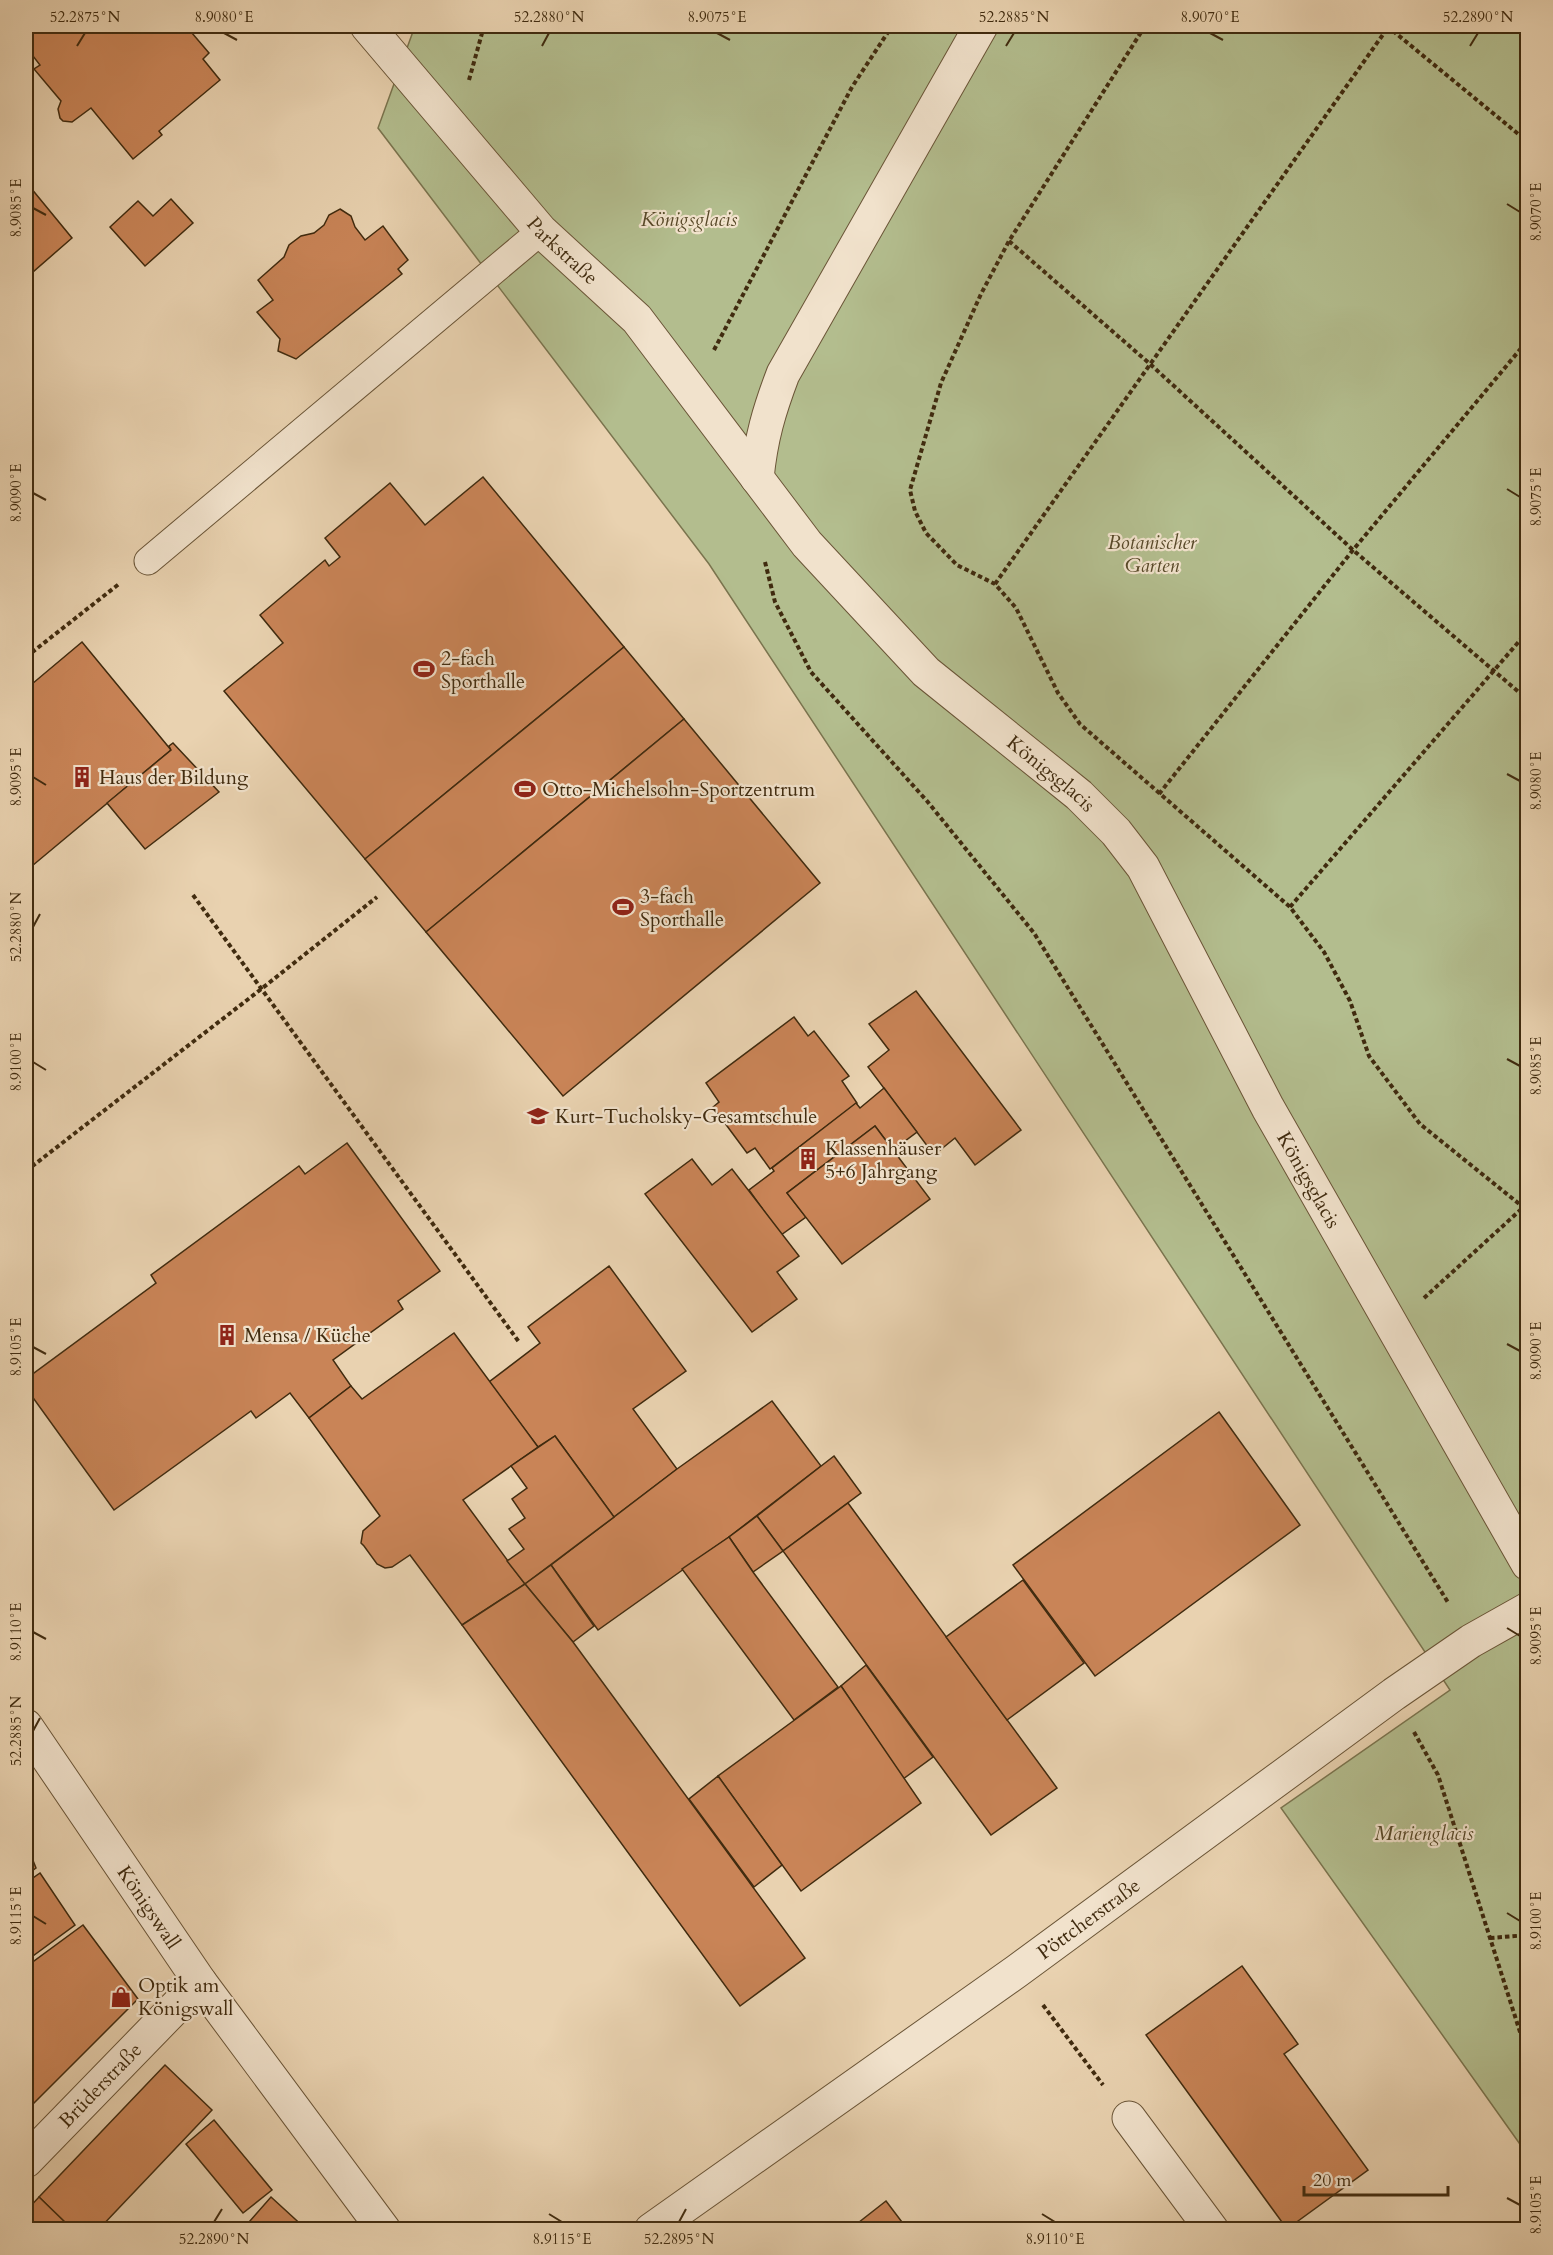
<svg xmlns="http://www.w3.org/2000/svg" width="1553" height="2255" font-family="Cardo,serif">
<rect width="100%" height="100%" fill="#e9d2b0"/>
<filter id="stains"><feTurbulence type="fractalNoise" baseFrequency=".00333" numOctaves="4"/><feColorMatrix values="0 0 0 0 .2 0 0 0 0 .09 0 0 0 0 .02 0 0 0 .5 -.17"/></filter>
<radialGradient id="worn" r=".72"><stop offset=".6" stop-color="#630" stop-opacity="0"/><stop offset="1" stop-color="#630" stop-opacity=".3"/></radialGradient>
<path fill="#b3bd8e" stroke="#7a744e" stroke-width="1.5" d="M 415,26 L 1527,26 L 1527,2154 L 1281,1808 L 1450,1690 L 709,564 L 378,128 Z"/>
<g fill="#c98457" stroke="#402b0f" stroke-width="1.5">
<path d="M 26,26 L 186,26 L 209,53 L 203,59 L 220,80 L 159,131 L 162,135 L 133,159 L 91,108 L 72,122 L 63,121 L 60,118 L 58,109 L 61,101 L 34,69 L 40,65 L 26,47 Z"/>
<path d="M 26,182 L 72,238 L 26,278 Z"/>
<path d="M 171,199 L 193,223 L 145,266 L 110,227 L 138,201 L 153,216 Z"/>
<path d="M 340,209 L 351,216 L 355,227 L 365,240 L 383,226 L 408,260 L 398,269 L 402,274 L 296,359 L 278,351 L 280,339 L 257,312 L 273,300 L 258,280 L 284,257 L 289,245 L 301,236 L 314,233 L 324,225 L 329,215 Z"/>
<path d="M 483,477 L 624,647 L 365,859 L 224,691 L 283,643 L 260,615 L 325,560 L 329,566 L 340,557 L 325,538 L 390,483 L 425,525 Z"/>
<path d="M 82,642 L 171,750 L 26,871 L 26,689 Z"/>
<path d="M 624,647 L 684,719 L 426,932 L 365,859 Z"/>
<path d="M 684,719 L 820,883 L 563,1096 L 426,932 Z"/>
<path d="M 173,743 L 219,792 L 145,849 L 107,803 L 171,750 L 169,746 Z"/>
<path d="M 916,991 L 1021,1130 L 975,1165 L 955,1138 L 934,1155 L 868,1067 L 889,1050 L 869,1024 Z"/>
<path d="M 794,1017 L 808,1036 L 814,1031 L 849,1076 L 842,1081 L 857,1103 L 770,1169 L 755,1148 L 747,1153 L 713,1107 L 719,1102 L 706,1083 Z"/>
<path d="M 884,1088 L 917,1132 L 893,1150 L 875,1126 L 787,1193 L 806,1217 L 781,1235 L 749,1190 L 774,1171 L 772,1168 L 856,1103 L 860,1108 Z"/>
<path d="M 875,1126 L 930,1199 L 842,1264 L 787,1193 Z"/>
<path d="M 347,1143 L 440,1271 L 398,1301 L 403,1309 L 333,1360 L 351,1386 L 309,1418 L 290,1393 L 256,1418 L 251,1411 L 114,1510 L 26,1388 L 26,1379 L 156,1283 L 151,1275 L 299,1166 L 305,1174 Z"/>
<path d="M 692,1159 L 712,1185 L 732,1169 L 799,1256 L 777,1272 L 797,1299 L 752,1332 L 645,1194 Z"/>
<path d="M 609,1266 L 686,1371 L 633,1409 L 677,1469 L 614,1517 L 555,1436 L 538,1447 L 489,1382 L 540,1343 L 528,1327 Z"/>
<path d="M 454,1333 L 538,1447 L 463,1500 L 525,1584 L 462,1625 L 410,1555 L 392,1567 L 385,1568 L 377,1564 L 364,1546 L 361,1543 L 363,1531 L 380,1516 L 309,1418 L 351,1386 L 362,1399 Z"/>
<path d="M 772,1401 L 821,1466 L 729,1537 L 598,1630 L 551,1565 L 677,1469 Z"/>
<path d="M 1219,1412 L 1300,1525 L 1095,1676 L 1013,1565 Z"/>
<path d="M 555,1436 L 614,1517 L 525,1584 L 507,1561 L 524,1549 L 509,1529 L 525,1518 L 512,1499 L 527,1488 L 511,1466 Z"/>
<path d="M 834,1456 L 861,1493 L 783,1551 L 757,1516 Z"/>
<path d="M 848,1503 L 1057,1788 L 991,1835 L 783,1551 Z"/>
<path d="M 757,1516 L 783,1551 L 753,1572 L 729,1537 Z"/>
<path d="M 729,1537 L 753,1572 L 838,1687 L 794,1720 L 682,1569 Z"/>
<path d="M 551,1565 L 594,1626 L 573,1642 L 525,1584 Z"/>
<path d="M 1023,1580 L 1084,1663 L 1007,1720 L 946,1637 Z"/>
<path d="M 525,1584 L 573,1642 L 805,1958 L 740,2006 L 462,1625 Z"/>
<path d="M 866,1665 L 933,1757 L 903,1779 L 841,1686 Z"/>
<path d="M 841,1686 L 921,1803 L 801,1891 L 718,1776 Z"/>
<path d="M 718,1776 L 782,1865 L 754,1887 L 689,1799 Z"/>
<path d="M 26,1843 L 36,1868 L 26,1875 Z"/>
<path d="M 40,1873 L 75,1925 L 26,1961 L 26,1883 Z"/>
<path d="M 83,1925 L 138,1999 L 26,2111 L 26,1967 Z"/>
<path d="M 1242,1966 L 1298,2044 L 1284,2054 L 1368,2170 L 1287,2229 L 1146,2035 Z"/>
<path d="M 165,2065 L 212,2110 L 98,2230 L 73,2230 L 39,2197 Z"/>
<path d="M 214,2120 L 272,2190 L 243,2213 L 186,2144 Z"/>
<path d="M 39,2197 L 73,2230 L 26,2230 L 26,2211 Z"/>
<path d="M 271,2197 L 307,2230 L 242,2230 Z"/>
<path d="M 886,2201 L 908,2230 L 849,2230 Z"/>
</g>
<g fill="none" stroke-linecap="round" stroke-linejoin="round">
<defs>
<path id="lane" d="M 148,561 L 541,231"/>
<g id="street">
<path id="s1" d="M 367,26 L 541,231 L 637,319 L 807,544 L 926,672 L 1079,795 L 1116,832 L 1143,867 L 1268,1108 L 1528,1564"/>
<path d="M 757,478 C 761,438 769,411 783,374 L 981,26"/>
<path id="s2" d="M 26,1726 L 200,1982 L 384,2230"/>
<path d="M 1129,2118 L 1212,2230"/>
<path id="s3" d="M 26,2161 L 200,1982"/>
<path id="s4" d="M 651,2230 L 1017,1971 L 1394,1694 L 1471,1641 L 1528,1609"/>
</g>
</defs>
<use href="#lane" stroke="#6a5537" stroke-width="29"/>
<use href="#street" stroke="#6a5537" stroke-width="35"/>
<g stroke="#402b0f" stroke-width="4" stroke-dasharray="4.5 3" stroke-linecap="butt">
<path d="M 1145,26 L 1009,241 L 981,294 L 941,383 L 910,490 L 915,511 L 926,533 L 957,565 L 995,584 L 1016,608 L 1058,693 L 1080,724 L 1290,907 L 1324,952 L 1350,1001 L 1369,1056 L 1420,1124 L 1528,1211"/>
<path d="M 1387,26 L 1528,142"/>
<path d="M 469,80 L 484,26"/>
<path d="M 1009,241 L 1150,364 L 1353,550 L 1528,700"/>
<path d="M 714,350 L 852,87 L 892,26"/>
<path d="M 765,562 L 775,602 L 811,672 L 927,801 L 1034,933 L 1449,1604"/>
<path d="M 995,584 L 1389,26"/>
<path d="M 26,657 L 119,584"/>
<path d="M 1159,794 L 1353,550 L 1528,340"/>
<path d="M 193,895 L 519,1342"/>
<path d="M 1290,907 L 1528,631"/>
<path d="M 26,1171 L 260,990 L 377,897"/>
<path d="M 1424,1298 L 1528,1203"/>
<path d="M 1414,1732 L 1438,1775 L 1528,2057"/>
<path d="M 1490,1938 L 1528,1935"/>
<path d="M 1043,2005 L 1103,2085"/>
</g>
<use href="#lane" stroke="#f1e2cc" stroke-width="27"/>
<use href="#street" stroke="#f1e2cc" stroke-width="33"/>
</g>
<path fill="none" stroke="#402b0f" stroke-width="2" d="M 224,33 L 237,40M 717,33 L 730,40M 1210,33 L 1223,40M 77,46 L 85,33M 542,46 L 549,33M 1006,46 L 1014,33M 1470,46 L 1478,33M 1507,204 L 1520,212M 33,208 L 46,215M 1507,489 L 1520,497M 33,493 L 46,500M 1507,774 L 1520,781M 33,777 L 46,785M 33,927 L 40,914M 1507,1059 L 1520,1066M 33,1062 L 46,1070M 1507,1344 L 1520,1351M 33,1347 L 46,1354M 1507,1628 L 1520,1636M 33,1632 L 46,1639M 33,1731 L 40,1718M 1507,1913 L 1520,1921M 33,1916 L 46,1924M 1507,2198 L 1520,2205M 549,2214 L 562,2222M 1042,2214 L 1055,2222M 214,2222 L 222,2209M 679,2222 L 686,2209"/>
<defs>
<symbol id="stadium-bare" viewBox="-9 -9 18 18"><path d="M0-5a6.5 5 0 1 0 0 10a6.5 5 0 1 0 0-10ZM-3.5-1.8h7v3.6h-7Z" fill="#8f2418" stroke="#f1e2cc" stroke-width="2.5" paint-order="stroke"/></symbol>
<symbol id="building-bare" viewBox="-9 -9 18 18"><path d="M-4-6H4V6H1V3H-1V6H-4ZM-2.5-4.3h1.7v1.8h-1.7ZM.8-4.3h1.7v1.8H.8ZM-2.5-1h1.7V.8h-1.7ZM.8-1h1.7V.8H.8Z" fill="#8f2418" stroke="#f1e2cc" stroke-width="2.5" paint-order="stroke"/></symbol>
<symbol id="school-bare" viewBox="-9 -9 18 18"><path d="M0-5L7-2L0 1L-7-2ZM-4 1L0 2.5L4 1V4Q0 6-4 4Z" fill="#8f2418" stroke="#f1e2cc" stroke-width="2.5" paint-order="stroke"/></symbol>
<symbol id="shop-bare" viewBox="-9 -9 18 18"><path d="M-5-2.5h2.3a2.7 3.5 0 0 1 5.4 0H5L5.5 6h-11ZM-1.5-2.5h3a1.5 2.3 0 0 0-3 0Z" fill="#8f2418" stroke="#f1e2cc" stroke-width="2.5" paint-order="stroke"/></symbol>
</defs>
<g fill-rule="evenodd">
<use href="#stadium-bare" x="409" y="654" width="30" height="30"/>
<use href="#building-bare" x="67" y="762" width="30" height="30"/>
<use href="#stadium-bare" x="510" y="774" width="30" height="30"/>
<use href="#stadium-bare" x="608" y="892" width="30" height="30"/>
<use href="#school-bare" x="523" y="1101" width="30" height="30"/>
<use href="#building-bare" x="793" y="1144" width="30" height="30"/>
<use href="#building-bare" x="212" y="1320" width="30" height="30"/>
<use href="#shop-bare" x="106" y="1982" width="30" height="30"/>
</g>
<g text-anchor="middle" stroke-width="4.5" stroke-linejoin="round" paint-order="stroke">
<g font-size="20" font-style="italic" fill="#574828" stroke="#f1e2cc">
<text x="689" y="226">Königsglacis</text>
<text x="1152" y="549">Botanischer<tspan x="1152" dy="23">Garten</tspan></text>
<text x="1424" y="1840">Marienglacis</text>
</g>
<g font-size="20" fill="#402b0f" stroke="#f1e2cc">
<text dy="7" stroke="none"><textPath href="#s1" startOffset="298">Parkstraße</textPath></text>
<text dy="7" stroke="none"><textPath href="#s1" startOffset="1017">Königsglacis</textPath></text>
<text dy="7" stroke="none"><textPath href="#s1" startOffset="1503">Königsglacis</textPath></text>
<text dy="7" stroke="none"><textPath href="#s2" startOffset="219">Königswall</textPath></text>
<text dy="7" stroke="none"><textPath href="#s4" startOffset="537">Pöttcherstraße</textPath></text>
<text dy="7" stroke="none"><textPath href="#s3" startOffset="106">Brüderstraße</textPath></text>
</g>
<g font-size="20" fill="#402b0f" stroke="#f1e2cc" text-anchor="start">
<text x="441" y="665">2-fach<tspan x="441" dy="23">Sporthalle</tspan></text>
<text x="99" y="784">Haus der Bildung</text>
<text x="542" y="796">Otto-Michelsohn-Sportzentrum</text>
<text x="640" y="903">3-fach<tspan x="640" dy="23">Sporthalle</tspan></text>
<text x="555" y="1123">Kurt-Tucholsky-Gesamtschule</text>
<text x="825" y="1155">Klassenhäuser<tspan x="825" dy="23">5+6 Jahrgang</tspan></text>
<text x="244" y="1342">Mensa / Küche</text>
<text x="138" y="1992">Optik am<tspan x="138" dy="23">Königswall</tspan></text>
</g>
</g>
<rect width="1553" height="2255" fill="none" stroke="#e9d2b0" stroke-width="66"/>
<path d="M1304 2186v9h144v-9" fill="none" stroke="#402b0f" stroke-width="3"/>
<text x="1313" y="2186" font-size="18" fill="#402b0f" stroke="#f1e2cc" stroke-width="4.5" paint-order="stroke">20 m</text>
<rect x="33" y="33" width="1487" height="2189" fill="none" stroke="#402b0f" stroke-width="2"/>
<g font-size="15" text-anchor="middle" fill="#402b0f">
<text x="85" y="22">52.2875°N</text>
<text x="224" y="22">8.9080°E</text>
<text x="549" y="22">52.2880°N</text>
<text x="717" y="22">8.9075°E</text>
<text x="1014" y="22">52.2885°N</text>
<text x="1210" y="22">8.9070°E</text>
<text x="1478" y="22">52.2890°N</text>
<text transform="translate(16 208) rotate(-90)" y="5">8.9085°E</text>
<text transform="translate(1536 212) rotate(-90)" y="5">8.9070°E</text>
<text transform="translate(16 493) rotate(-90)" y="5">8.9090°E</text>
<text transform="translate(1536 497) rotate(-90)" y="5">8.9075°E</text>
<text transform="translate(16 777) rotate(-90)" y="5">8.9095°E</text>
<text transform="translate(1536 781) rotate(-90)" y="5">8.9080°E</text>
<text transform="translate(16 927) rotate(-90)" y="5">52.2880°N</text>
<text transform="translate(16 1062) rotate(-90)" y="5">8.9100°E</text>
<text transform="translate(1536 1066) rotate(-90)" y="5">8.9085°E</text>
<text transform="translate(16 1347) rotate(-90)" y="5">8.9105°E</text>
<text transform="translate(1536 1351) rotate(-90)" y="5">8.9090°E</text>
<text transform="translate(16 1632) rotate(-90)" y="5">8.9110°E</text>
<text transform="translate(1536 1636) rotate(-90)" y="5">8.9095°E</text>
<text transform="translate(16 1731) rotate(-90)" y="5">52.2885°N</text>
<text transform="translate(16 1916) rotate(-90)" y="5">8.9115°E</text>
<text transform="translate(1536 1921) rotate(-90)" y="5">8.9100°E</text>
<text transform="translate(1536 2205) rotate(-90)" y="5">8.9105°E</text>
<text x="214" y="2244">52.2890°N</text>
<text x="562" y="2244">8.9115°E</text>
<text x="679" y="2244">52.2895°N</text>
<text x="1055" y="2244">8.9110°E</text>
</g>
<rect width="100%" height="100%" filter="url(#stains)"/>
<rect width="100%" height="100%" fill="url(#worn)"/>
</svg>
